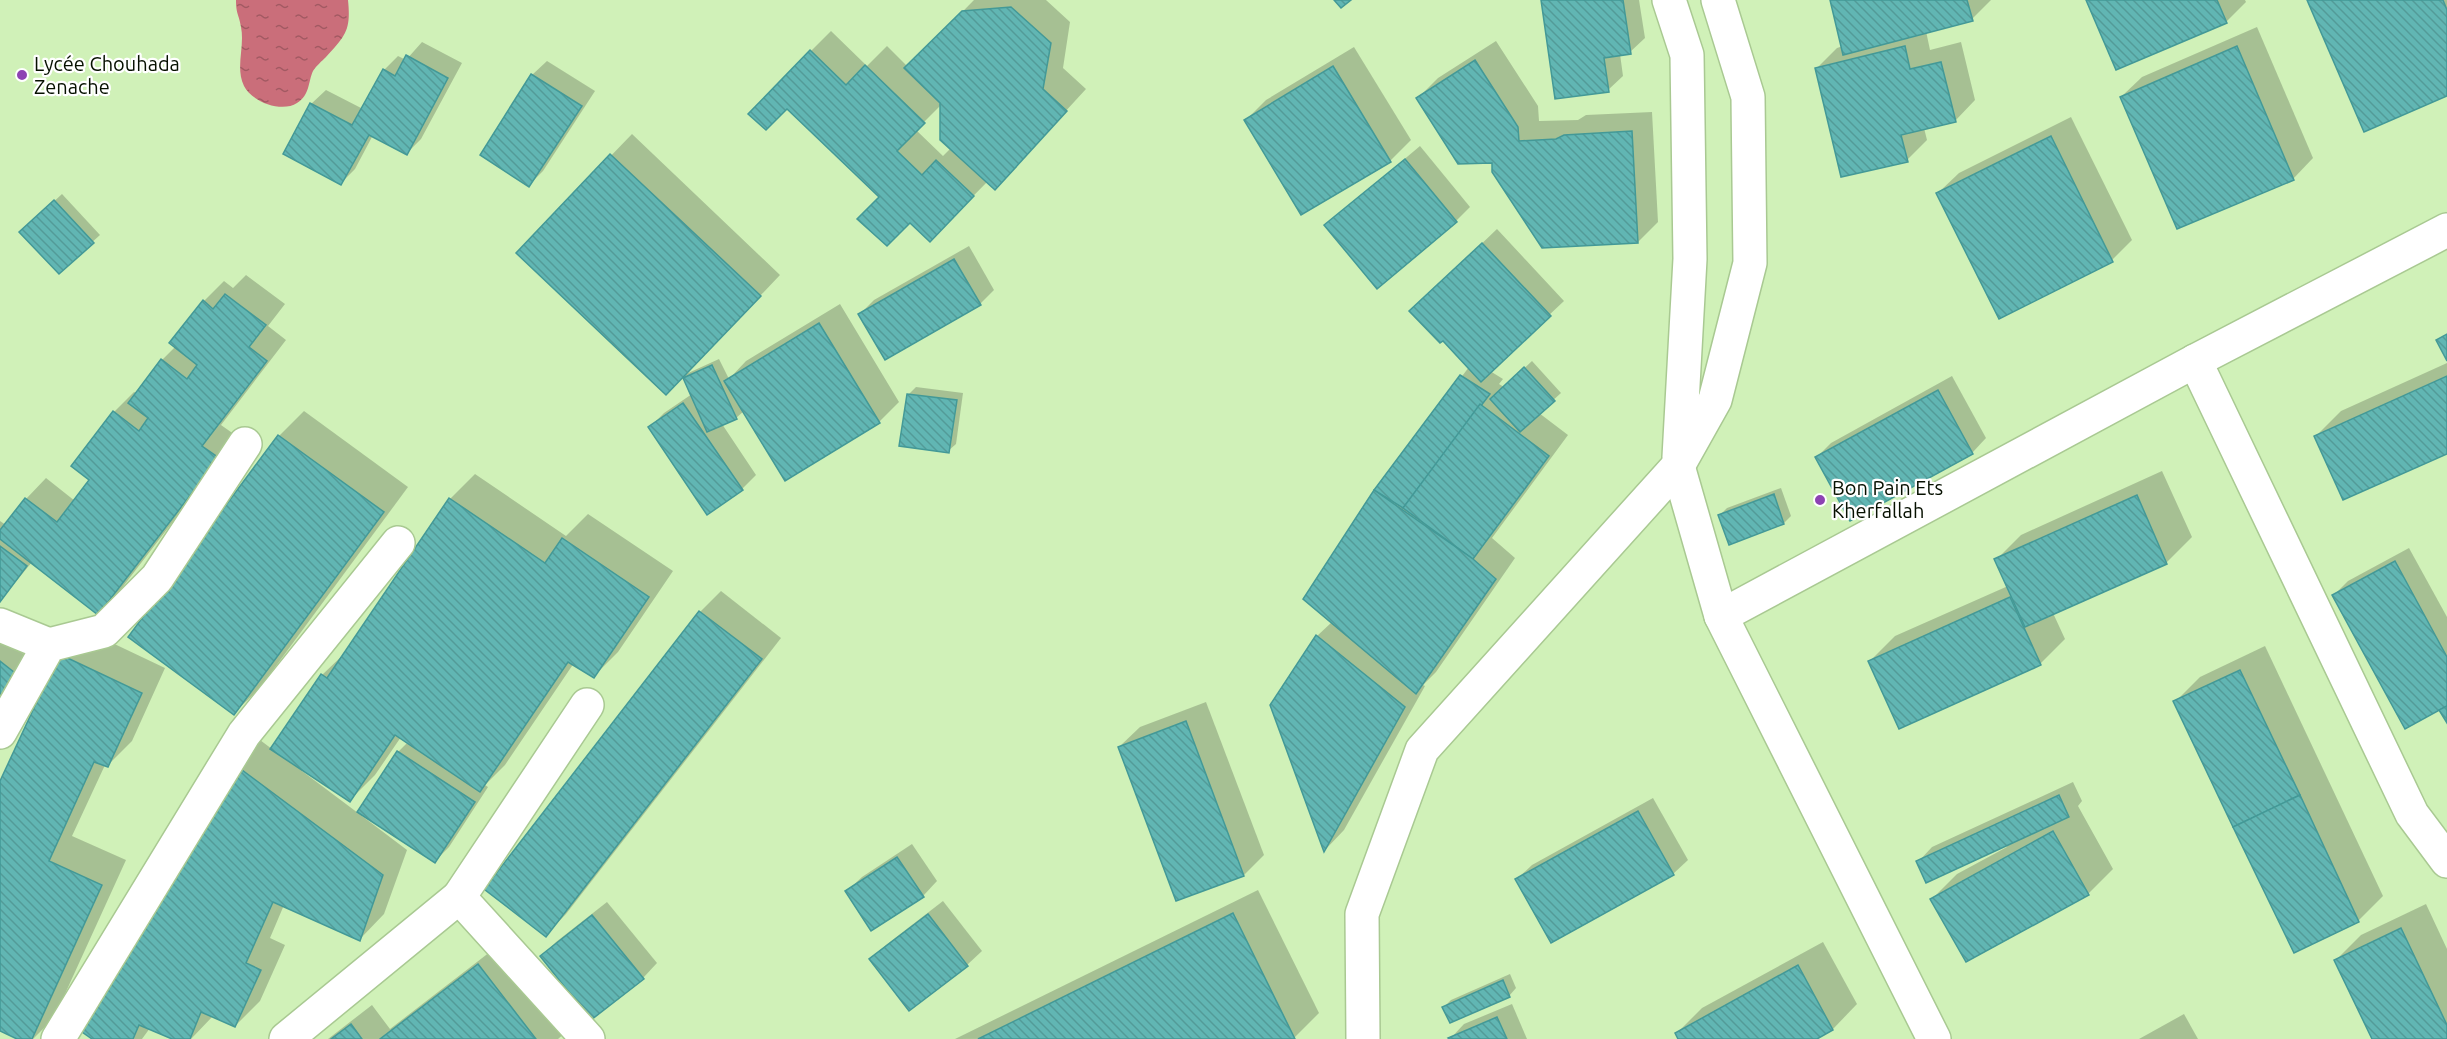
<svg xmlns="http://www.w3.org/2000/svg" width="2447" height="1039" font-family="Ubuntu,sans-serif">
<defs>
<pattern id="water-ripples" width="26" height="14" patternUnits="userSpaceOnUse" patternTransform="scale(1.5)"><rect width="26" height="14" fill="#ca6e7a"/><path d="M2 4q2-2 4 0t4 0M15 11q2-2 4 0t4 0" fill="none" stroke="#a25962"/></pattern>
<pattern id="building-back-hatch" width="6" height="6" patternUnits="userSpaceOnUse" patternTransform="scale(1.5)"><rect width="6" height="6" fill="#61b6b3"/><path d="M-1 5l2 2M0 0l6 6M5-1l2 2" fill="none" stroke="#539b98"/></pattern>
</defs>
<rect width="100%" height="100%" fill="#d0f1b8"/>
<path fill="url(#water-ripples)" d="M 236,0 L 348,0 C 351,30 346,35 326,57 C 322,61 316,66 313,71 C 308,82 310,95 297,103 C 282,113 252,102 244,86 C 235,67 245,47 241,27 C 239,14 236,15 236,0 Z"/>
<g fill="#0003" fill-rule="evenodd">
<path d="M 974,0 L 1046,0 L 1070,22 L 1063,68 L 1086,89 L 995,188 L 988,181 L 930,240 L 881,197 L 811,51 L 831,31 L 867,66 L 887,46 L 908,67 ZM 942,104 L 951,148 L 943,156 L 916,130 Z"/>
<path d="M 1543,0 L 1639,0 L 1645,38 L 1630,52 L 1620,54 L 1623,76 L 1608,90 Z"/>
<path d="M 1831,0 L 1991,0 L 1972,19 L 1926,31 L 1930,50 L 1961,42 L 1975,100 L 1955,121 L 1924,128 L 1927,140 L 1907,160 L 1817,68 L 1837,48 L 1843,46 Z"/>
<path d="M 2088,0 L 2245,0 L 2246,2 L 2226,22 Z"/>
<path d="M 2309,0 L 2447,0 L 2447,94 Z"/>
<path d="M 2257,27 L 2313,158 L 2293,179 L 2121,97 L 2142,77 Z"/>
<path d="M 1496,41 L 1538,106 L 1539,121 L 1578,120 L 1586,115 L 1652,112 L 1658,222 L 1638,242 L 1493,161 L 1418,98 L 1438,78 Z"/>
<path d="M 422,42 L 462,63 L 421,139 L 407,153 L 373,135 L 355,169 L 341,183 L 311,104 L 326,90 L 363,109 L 384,70 L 398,56 L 406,60 Z"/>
<path d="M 1354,47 L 1411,140 L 1390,161 L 1301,213 L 1246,120 L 1266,100 Z"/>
<path d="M 547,61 L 595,91 L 543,171 L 529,185 L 532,75 Z"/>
<path d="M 2071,117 L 2132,240 L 2112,260 L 1938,193 L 1959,173 Z"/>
<path d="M 632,134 L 780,275 L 686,374 L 719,359 L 729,379 L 746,361 L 840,304 L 899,402 L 879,422 L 744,411 L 736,418 L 722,424 L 756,475 L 742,489 L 649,428 L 664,413 L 692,394 L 683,376 L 518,252 Z"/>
<path d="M 1420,146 L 1470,207 L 1456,221 L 1326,225 Z"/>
<path d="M 62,194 L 100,235 L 59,272 L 21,232 Z"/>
<path d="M 1497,229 L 1564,301 L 1490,371 L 1503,379 L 1499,384 L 1504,387 L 1532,361 L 1561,393 L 1539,413 L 1568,435 L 1492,538 L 1515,558 L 1436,672 L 1423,685 L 1425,686 L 1344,830 L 1325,850 L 1317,636 L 1332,622 L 1375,491 L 1469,367 L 1426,297 Z"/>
<path d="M 969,246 L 994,290 L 980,304 L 860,314 L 874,300 Z"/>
<path d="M 246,275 L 285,304 L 268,326 L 286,340 L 221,425 L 238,437 L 118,593 L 98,613 L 32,562 L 0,601 L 0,521 L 6,525 L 26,499 L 46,478 L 75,501 L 91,480 L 114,412 L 134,392 L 137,393 L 162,360 L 176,346 L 204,301 L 224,281 L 233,288 Z"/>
<path d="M 2447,363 L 2447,452 L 2316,436 L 2341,411 Z"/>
<path d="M 1952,376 L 1986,438 L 1972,453 L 1817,457 L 1831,443 Z"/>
<path d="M 916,387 L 963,393 L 956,444 L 948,451 L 909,394 Z"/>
<path d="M 304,411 L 408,487 L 259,689 L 234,713 L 279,436 Z"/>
<path d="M 2162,471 L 2192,537 L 2167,562 L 2053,613 L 2065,639 L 2040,664 L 1870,661 L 1895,636 L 2008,586 L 1996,560 L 2021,535 Z"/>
<path d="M 475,474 L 566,536 L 588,514 L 673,571 L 618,652 L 594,676 L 574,663 L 505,765 L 485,785 L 488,787 L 449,847 L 435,861 L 363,814 L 362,816 L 407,850 L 384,914 L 360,939 L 284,905 L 270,938 L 285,945 L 260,1001 L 235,1026 L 213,1016 L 191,1039 L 175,1039 L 150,1028 L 142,1039 L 95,1039 L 236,765 L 260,740 L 272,749 L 322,675 L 347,651 L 450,499 ZM 401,737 L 408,742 L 398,752 L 358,813 L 302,771 L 303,769 L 350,800 L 375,775 Z"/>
<path d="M 1781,488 L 1791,516 L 1784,523 L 1720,515 L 1727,508 Z"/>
<path d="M 2409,548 L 2447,617 L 2447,703 L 2334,595 L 2348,581 Z"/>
<path d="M 721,591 L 781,638 L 566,914 L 546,935 L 486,888 L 700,612 Z"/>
<path d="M 85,630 L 165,668 L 132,741 L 107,766 L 105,765 L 72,836 L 126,860 L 54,1018 L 33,1039 L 20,1039 L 0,1030 L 0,785 L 60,655 Z"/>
<path d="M 0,635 L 37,665 L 0,712 Z"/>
<path d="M 2265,646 L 2383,896 L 2359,920 L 2294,951 L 2175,702 L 2200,677 Z"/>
<path d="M 1206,702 L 1264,855 L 1244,875 L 1177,899 L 1119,747 L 1140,727 Z"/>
<path d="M 2073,782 L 2082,801 L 2078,806 L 2113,869 L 2088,894 L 1932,899 L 1957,874 L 2007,847 L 2005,845 L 1918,862 L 1932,847 Z"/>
<path d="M 1653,798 L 1688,860 L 1673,874 L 1517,879 L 1532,865 Z"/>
<path d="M 912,844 L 937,881 L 923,896 L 847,891 L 862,877 Z"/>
<path d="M 1258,890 L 1319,1013 L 1294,1038 L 955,1039 Z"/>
<path d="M 943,901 L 982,951 L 967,965 L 871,959 L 886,945 Z"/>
<path d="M 607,902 L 657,963 L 643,978 L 542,956 L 556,942 Z"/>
<path d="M 2426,904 L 2447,949 L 2447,1039 L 2374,1039 L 2336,960 L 2361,935 Z"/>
<path d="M 1823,942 L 1857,1004 L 1833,1029 L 1814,1039 L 1680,1039 L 1677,1033 L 1702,1008 Z"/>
<path d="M 499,945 L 566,1032 L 558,1039 L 328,1039 L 372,1005 L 390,1029 Z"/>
<path d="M 1510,974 L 1516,988 L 1509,996 L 1444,1007 L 1451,1000 Z"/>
<path d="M 1512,1004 L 1527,1039 L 1450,1039 L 1464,1024 Z"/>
<path d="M 2184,1014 L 2198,1039 L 2139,1039 Z"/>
</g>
<g fill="url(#building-back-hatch)" stroke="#439997" stroke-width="1.5">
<path d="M 1334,0 L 1351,0 L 1341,8 Z"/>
<path d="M 1541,0 L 1623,0 L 1631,54 L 1604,58 L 1609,92 L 1555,99 Z"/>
<path d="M 1830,0 L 1967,0 L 1973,21 L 1843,55 Z"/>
<path d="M 2086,0 L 2217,0 L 2227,23 L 2116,70 Z"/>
<path d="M 2307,0 L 2443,0 L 2447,10 L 2447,96 L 2364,132 Z"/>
<path d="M 1011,7 L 1051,43 L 1043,89 L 1067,111 L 995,190 L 940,140 L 940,103 L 904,68 L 962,11 Z"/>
<path d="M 1905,46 L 1910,69 L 1941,62 L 1956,122 L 1901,135 L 1908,162 L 1841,177 L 1815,68 Z"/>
<path d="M 2237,46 L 2294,180 L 2177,229 L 2120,97 Z"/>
<path d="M 810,50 L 846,85 L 865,65 L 925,123 L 897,151 L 922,175 L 936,160 L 974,196 L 930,242 L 910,223 L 887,246 L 857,219 L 879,197 L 787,109 L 766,130 L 748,114 Z"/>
<path d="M 406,55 L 448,78 L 407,155 L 369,135 L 341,185 L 283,154 L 310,103 L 352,125 L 383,69 L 395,76 Z"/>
<path d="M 1475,60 L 1518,127 L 1519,141 L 1556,139 L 1564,135 L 1632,131 L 1638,243 L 1542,248 L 1492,172 L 1492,163 L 1458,164 L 1416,98 Z"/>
<path d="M 1333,66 L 1391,162 L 1301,215 L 1244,120 Z"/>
<path d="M 531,74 L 582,106 L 529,187 L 480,155 Z"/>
<path d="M 2051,136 L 2113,262 L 1999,319 L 1936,193 Z"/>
<path d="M 610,154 L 761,296 L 666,395 L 516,253 Z"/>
<path d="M 1405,159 L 1457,222 L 1377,289 L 1324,225 Z"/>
<path d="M 54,200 L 94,243 L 59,274 L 19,232 Z"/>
<path d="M 1482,243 L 1551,316 L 1481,382 L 1443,341 L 1440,343 L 1409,311 Z"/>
<path d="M 954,259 L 981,305 L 885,360 L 858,314 Z"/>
<path d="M 225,294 L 266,325 L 249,347 L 267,361 L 202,446 L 219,458 L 98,615 L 0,539 L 0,530 L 25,498 L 57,522 L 89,480 L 71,466 L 113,411 L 139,431 L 148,418 L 128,403 L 161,359 L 187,379 L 197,365 L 169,343 L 203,300 L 213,309 Z"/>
<path d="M 819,323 L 880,423 L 785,481 L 724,381 Z"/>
<path d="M 2447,334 L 2447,361 L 2436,340 Z"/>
<path d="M 712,365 L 737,419 L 707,432 L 683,378 Z"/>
<path d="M 1524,367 L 1555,401 L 1520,432 L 1490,399 Z"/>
<path d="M 1460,375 L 1490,394 L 1403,508 L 1374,490 Z"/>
<path d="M 2447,376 L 2447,454 L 2343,500 L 2314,436 Z"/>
<path d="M 1938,390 L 1973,454 L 1850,521 L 1815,457 Z"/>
<path d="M 907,394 L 957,400 L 949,453 L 899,446 Z"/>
<path d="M 683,403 L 743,490 L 707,515 L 648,427 Z"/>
<path d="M 1480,404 L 1549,456 L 1473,559 L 1403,508 Z"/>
<path d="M 278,435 L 384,512 L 234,715 L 128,637 Z"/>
<path d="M 1374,490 L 1473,559 L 1496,579 L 1416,694 L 1303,599 Z"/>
<path d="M 1774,494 L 1784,524 L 1729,545 L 1718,515 Z"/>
<path d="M 2137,495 L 2167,564 L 2025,627 L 1994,559 Z"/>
<path d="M 449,498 L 545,563 L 562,538 L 649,597 L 594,678 L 568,662 L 480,792 L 395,735 L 350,802 L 270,749 L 321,674 L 327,678 Z"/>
<path d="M 0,546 L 27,566 L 0,602 Z"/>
<path d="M 2395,561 L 2447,657 L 2447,706 L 2405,729 L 2332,595 Z"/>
<path d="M 2010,597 L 2041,665 L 1899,729 L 1868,661 Z"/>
<path d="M 699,611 L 762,659 L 546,937 L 484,889 Z"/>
<path d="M 1316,635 L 1405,707 L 1324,852 L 1270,705 Z"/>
<path d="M 59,654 L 142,693 L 108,767 L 94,762 L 49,861 L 102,885 L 32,1039 L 17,1039 L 0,1031 L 0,781 Z"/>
<path d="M 0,661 L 24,680 L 0,710 Z"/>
<path d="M 2240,670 L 2300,795 L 2233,827 L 2173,701 Z"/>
<path d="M 2447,706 L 2447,723 L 2439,710 Z"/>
<path d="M 1186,721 L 1244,876 L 1176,901 L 1118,747 Z"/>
<path d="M 397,751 L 475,802 L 435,863 L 357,812 Z"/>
<path d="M 234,764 L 383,875 L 360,941 L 273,902 L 246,963 L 261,970 L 235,1027 L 201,1012 L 190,1039 L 172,1039 L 139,1025 L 133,1039 L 92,1039 L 82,1032 Z"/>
<path d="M 2059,795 L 2069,817 L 1926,883 L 1916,861 Z"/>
<path d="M 2300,795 L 2359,922 L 2294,953 L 2233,827 Z"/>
<path d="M 1638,811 L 1674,875 L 1551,943 L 1515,879 Z"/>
<path d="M 2053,831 L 2089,895 L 1966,962 L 1930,899 Z"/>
<path d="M 897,857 L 924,897 L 871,931 L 845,891 Z"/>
<path d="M 1233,913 L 1295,1039 L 978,1039 Z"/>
<path d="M 928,914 L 968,966 L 909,1011 L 869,959 Z"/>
<path d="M 592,915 L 644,979 L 591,1020 L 540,956 Z"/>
<path d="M 2401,928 L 2447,1025 L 2447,1039 L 2372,1039 L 2334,960 Z"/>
<path d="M 478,964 L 536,1039 L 380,1039 Z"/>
<path d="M 1798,965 L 1833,1030 L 1817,1039 L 1678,1039 L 1675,1033 Z"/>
<path d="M 1503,980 L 1510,997 L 1450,1023 L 1442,1007 Z"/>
<path d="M 1497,1017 L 1507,1039 L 1449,1039 L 1448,1038 Z"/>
<path d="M 351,1024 L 362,1039 L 331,1039 Z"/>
</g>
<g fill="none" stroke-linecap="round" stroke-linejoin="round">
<defs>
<g id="minor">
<path d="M 2195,361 L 2412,814 L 2447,861"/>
<path d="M 1678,466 L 1721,616 L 1934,1039"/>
<path d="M 1721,616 L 2195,361 L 2447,230"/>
<path d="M 0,625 L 49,645"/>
<path d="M 0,732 L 49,645 L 104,631 L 157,578 L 245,444"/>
<path d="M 459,897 L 587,705"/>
<path d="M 58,1039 L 244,734 L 398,543"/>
<path d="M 286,1039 L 459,897 L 588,1039"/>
</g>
<g id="tertiary">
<path d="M 1669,0 L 1687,55 L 1690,259 L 1679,457"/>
<path d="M 1363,1039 L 1362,914 L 1422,750 L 1678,466 L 1715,400 L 1750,263 L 1748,97 L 1718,0"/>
</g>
</defs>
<use href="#minor" stroke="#a9c992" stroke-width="36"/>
<use href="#tertiary" stroke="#a9c992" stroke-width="36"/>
<use href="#minor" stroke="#fff" stroke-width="33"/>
<use href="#tertiary" stroke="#fff" stroke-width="33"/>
</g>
<g fill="#8d42b3" stroke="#fff" stroke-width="2">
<circle cx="22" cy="75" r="6"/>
<circle cx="1820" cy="500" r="6"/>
</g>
<g text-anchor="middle" stroke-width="4.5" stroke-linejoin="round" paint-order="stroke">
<g font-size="20" fill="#061000" stroke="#fff" text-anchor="start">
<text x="34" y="71">Lycée Chouhada<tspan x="34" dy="23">Zenache</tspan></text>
<text x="1832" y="495">Bon Pain Ets<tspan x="1832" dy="23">Kherfallah</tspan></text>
</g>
</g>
</svg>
